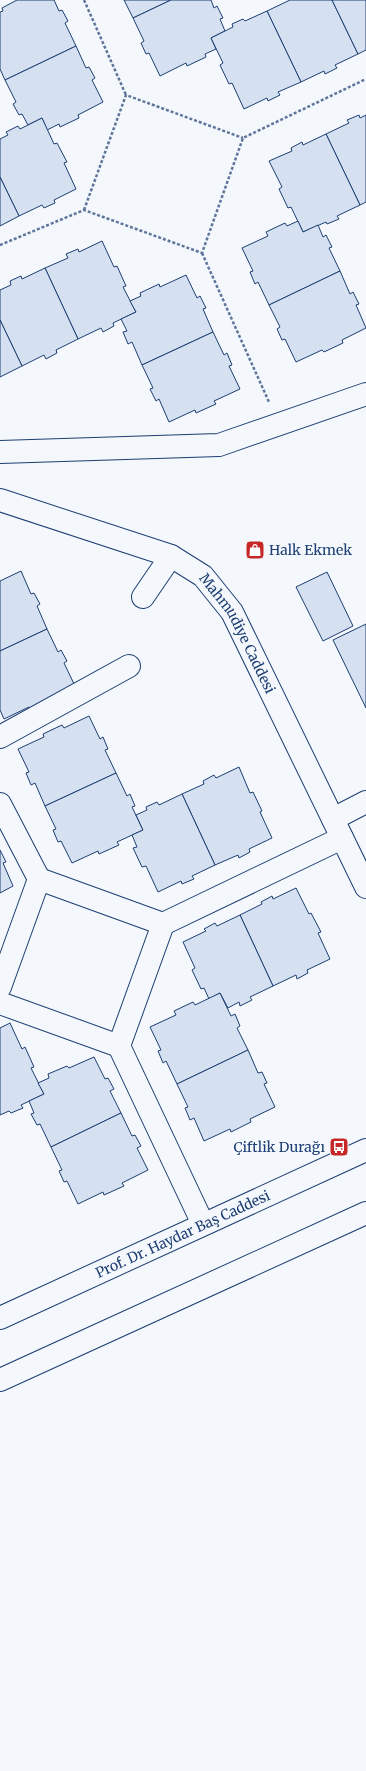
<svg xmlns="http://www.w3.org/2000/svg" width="366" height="1771" font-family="Merriweather,serif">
<rect width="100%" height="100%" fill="#f4f7fb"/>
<g fill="#d5e0f0" stroke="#1d3f73">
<path d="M 17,0 L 54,0 L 59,11 L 62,10 L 68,21 L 65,23 L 76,46 L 5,80 L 0,69 L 0,12 L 3,11 L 2,8 Z"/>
<path d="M 124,0 L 171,0 L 133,18 Z"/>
<path d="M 171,0 L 211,0 L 214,8 L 217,6 L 223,18 L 220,19 L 225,31 L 211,38 L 216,49 L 205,54 L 206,57 L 187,66 L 186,63 L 160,76 L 149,53 L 146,54 L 141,43 L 144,41 L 133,18 Z"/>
<path d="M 290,0 L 332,0 L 358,54 L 335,65 L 337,68 L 325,74 L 324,71 L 301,82 L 267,11 Z"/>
<path d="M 332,0 L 366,0 L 366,50 L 358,54 Z"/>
<path d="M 267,11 L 301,82 L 278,92 L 280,95 L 268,101 L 267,98 L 244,109 L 232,83 L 229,84 L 220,65 L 223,63 L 211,38 L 233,27 L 232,24 L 243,19 L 245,21 Z"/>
<path d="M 76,46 L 86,68 L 89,67 L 95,78 L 92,80 L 103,102 L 78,115 L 79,118 L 60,127 L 59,124 L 47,130 L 42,118 L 28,125 L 22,114 L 19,115 L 13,104 L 16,102 L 5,80 Z"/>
<path d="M 359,115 L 360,118 L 366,115 L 366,202 L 360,205 L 326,134 L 349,123 L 347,120 Z"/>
<path d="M 42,118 L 54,144 L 57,143 L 67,162 L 64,163 L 76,189 L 54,200 L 55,203 L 44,208 L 42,205 L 19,216 L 0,177 L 0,139 L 8,135 L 6,132 L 18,126 L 20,129 Z"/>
<path d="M 326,134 L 360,205 L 337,216 L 339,219 L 327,224 L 326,222 L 303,232 L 291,207 L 288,208 L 279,189 L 282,187 L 269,161 L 292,151 L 291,148 L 302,142 L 303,145 Z"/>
<path d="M 0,177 L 19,216 L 0,226 Z"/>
<path d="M 298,221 L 303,232 L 318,225 L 323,237 L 326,235 L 332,247 L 329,248 L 340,271 L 269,305 L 258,282 L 255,284 L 250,272 L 253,271 L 242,248 L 268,236 L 266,232 L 285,223 L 287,226 Z"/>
<path d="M 102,241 L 114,267 L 117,266 L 126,286 L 123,287 L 136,312 L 113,323 L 114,326 L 103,332 L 101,328 L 78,339 L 45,268 L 68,258 L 66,254 L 78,249 L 79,252 Z"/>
<path d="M 45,268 L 78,339 L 56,350 L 57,353 L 46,359 L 44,355 L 22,366 L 0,320 L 0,290 L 11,285 L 10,281 L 21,276 L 22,279 Z"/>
<path d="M 340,271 L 350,294 L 353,292 L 359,304 L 356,305 L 366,328 L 342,340 L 343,343 L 324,352 L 322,350 L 296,362 L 285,339 L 282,340 L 277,329 L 280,327 L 269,305 Z"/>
<path d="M 186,275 L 197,298 L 200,296 L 206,308 L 203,309 L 213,332 L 142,365 L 132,342 L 128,344 L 123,332 L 127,331 L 121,319 L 136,312 L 130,301 L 141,296 L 140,293 L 159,284 L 160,287 Z"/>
<path d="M 0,320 L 22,366 L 0,377 Z"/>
<path d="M 213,332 L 224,355 L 227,353 L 232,365 L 229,366 L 240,389 L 214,401 L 216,404 L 196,413 L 195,410 L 169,422 L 159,399 L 156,401 L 150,389 L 153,388 L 142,365 Z"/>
<path d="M 21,571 L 31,594 L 34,593 L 40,604 L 37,606 L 47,629 L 0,651 L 0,581 Z"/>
<path d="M 327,572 L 353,626 L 323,641 L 296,587 Z"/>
<path d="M 366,624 L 366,708 L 333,640 Z"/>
<path d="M 47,629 L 58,652 L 61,650 L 67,661 L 64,663 L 75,686 L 31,710 L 29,707 L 4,719 L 0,710 L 0,651 Z"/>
<path d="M 89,716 L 100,739 L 103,737 L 108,749 L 105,750 L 116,773 L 45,806 L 35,783 L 31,785 L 26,773 L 29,772 L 18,749 L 44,737 L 43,734 L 62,725 L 64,728 Z"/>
<path d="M 239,767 L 250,793 L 253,792 L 262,811 L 260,812 L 272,838 L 249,849 L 250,852 L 239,858 L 238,855 L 215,865 L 182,794 L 204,784 L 203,781 L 214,775 L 216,778 Z"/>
<path d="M 116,773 L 127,796 L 130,794 L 135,806 L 132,807 L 143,830 L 117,842 L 119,845 L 99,854 L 98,851 L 72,863 L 61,841 L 58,842 L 53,830 L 56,829 L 45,806 Z"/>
<path d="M 182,794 L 215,865 L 192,876 L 194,879 L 182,884 L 181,881 L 158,892 L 146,866 L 142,867 L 133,848 L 137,847 L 132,835 L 143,830 L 136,815 L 147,810 L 146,807 L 157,802 L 159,805 Z"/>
<path d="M 0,850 L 6,862 L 3,863 L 13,886 L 0,893 Z"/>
<path d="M 296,888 L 309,914 L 311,913 L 321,932 L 318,933 L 330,959 L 307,970 L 308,973 L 297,979 L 296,975 L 273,986 L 240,915 L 262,904 L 261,902 L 272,896 L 273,899 Z"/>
<path d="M 240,915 L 273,986 L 250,997 L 252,1000 L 240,1006 L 239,1002 L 228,1008 L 220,993 L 209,999 L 204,988 L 201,989 L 192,970 L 195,968 L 183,942 L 206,931 L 204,929 L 215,923 L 217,926 Z"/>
<path d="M 220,993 L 231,1016 L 235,1014 L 240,1026 L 237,1028 L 248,1050 L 177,1084 L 166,1061 L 163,1063 L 158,1051 L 161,1050 L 150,1027 L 176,1015 L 174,1011 L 193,1002 L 195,1005 Z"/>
<path d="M 10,1023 L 22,1049 L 25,1047 L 34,1067 L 31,1068 L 44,1094 L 21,1105 L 23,1108 L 11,1113 L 9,1111 L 0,1115 L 0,1028 Z"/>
<path d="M 248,1050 L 258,1073 L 262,1072 L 267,1083 L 264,1084 L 275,1107 L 250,1119 L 251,1122 L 231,1132 L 230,1129 L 204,1141 L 194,1118 L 190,1120 L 185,1108 L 188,1107 L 177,1084 Z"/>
<path d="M 94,1057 L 105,1079 L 108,1078 L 114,1089 L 110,1091 L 121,1113 L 51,1147 L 40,1124 L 37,1125 L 31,1114 L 34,1113 L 29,1101 L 44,1094 L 38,1083 L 49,1078 L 48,1074 L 67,1066 L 69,1068 Z"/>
<path d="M 121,1113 L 132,1136 L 135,1135 L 141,1146 L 137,1148 L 148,1170 L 122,1183 L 124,1186 L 104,1195 L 103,1192 L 78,1204 L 67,1181 L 64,1182 L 59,1171 L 62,1170 L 51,1147 Z"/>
</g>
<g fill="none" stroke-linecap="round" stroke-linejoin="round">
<defs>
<g id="minor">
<path d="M 0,452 L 219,445 L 366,394"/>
<path id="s1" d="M 0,500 L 171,556 L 203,576 L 232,612 L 366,887"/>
<path d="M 143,597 L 171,556"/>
<path d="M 0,737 L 129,666"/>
<path d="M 0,804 L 39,879"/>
<path d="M 333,819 L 366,802"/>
<path d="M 0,987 L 39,879 L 163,924"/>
<path d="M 0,1003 L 119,1046 L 163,924 L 342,838"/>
<path d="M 119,1046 L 203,1224"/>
</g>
<g id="major">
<path id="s2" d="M 0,1318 L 366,1150"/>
<path d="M 0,1380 L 366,1213"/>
</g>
</defs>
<use href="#minor" stroke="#1d3f73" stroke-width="24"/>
<use href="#major" stroke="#1d3f73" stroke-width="24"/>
<g stroke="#5e769c" stroke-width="2.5" stroke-dasharray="3 2" stroke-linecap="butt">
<path d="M 84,0 L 126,95"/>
<path d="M 84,210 L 126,95 L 243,138"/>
<path d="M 0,245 L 84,210 L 202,253 L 243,138 L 366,79"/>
<path d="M 202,253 L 269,402"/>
</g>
<use href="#minor" stroke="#f4f7fb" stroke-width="22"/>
<use href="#major" stroke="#f4f7fb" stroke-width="22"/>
</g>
<defs>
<symbol id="shop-square" viewBox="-11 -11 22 22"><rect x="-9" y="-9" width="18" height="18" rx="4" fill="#c62828" stroke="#f4f7fb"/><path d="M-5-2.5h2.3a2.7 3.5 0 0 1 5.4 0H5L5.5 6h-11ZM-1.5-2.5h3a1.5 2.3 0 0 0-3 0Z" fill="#fff"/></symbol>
<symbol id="bus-square" viewBox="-11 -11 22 22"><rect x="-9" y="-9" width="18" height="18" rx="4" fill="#c62828" stroke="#f4f7fb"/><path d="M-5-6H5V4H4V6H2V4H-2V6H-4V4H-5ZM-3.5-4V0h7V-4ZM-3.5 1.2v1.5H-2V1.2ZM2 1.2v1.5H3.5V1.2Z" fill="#fff"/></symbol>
</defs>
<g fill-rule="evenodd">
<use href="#shop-square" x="244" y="539" width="22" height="22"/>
<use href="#bus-square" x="328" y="1136" width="22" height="22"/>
</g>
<g text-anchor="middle" stroke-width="3" stroke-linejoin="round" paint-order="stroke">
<g font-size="14" fill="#1d3f73" stroke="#f4f7fb" text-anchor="start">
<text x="269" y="555">Halk Ekmek</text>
<text x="325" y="1152" text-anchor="end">Çiftlik Durağı</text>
</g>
<g font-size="14" fill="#1d3f73" stroke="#f4f7fb">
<text dy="5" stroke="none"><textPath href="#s1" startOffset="285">Mahmudiye Caddesi</textPath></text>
<text dy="5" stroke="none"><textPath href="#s2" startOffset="201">Prof. Dr. Haydar Baş Caddesi</textPath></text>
</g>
</g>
</svg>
